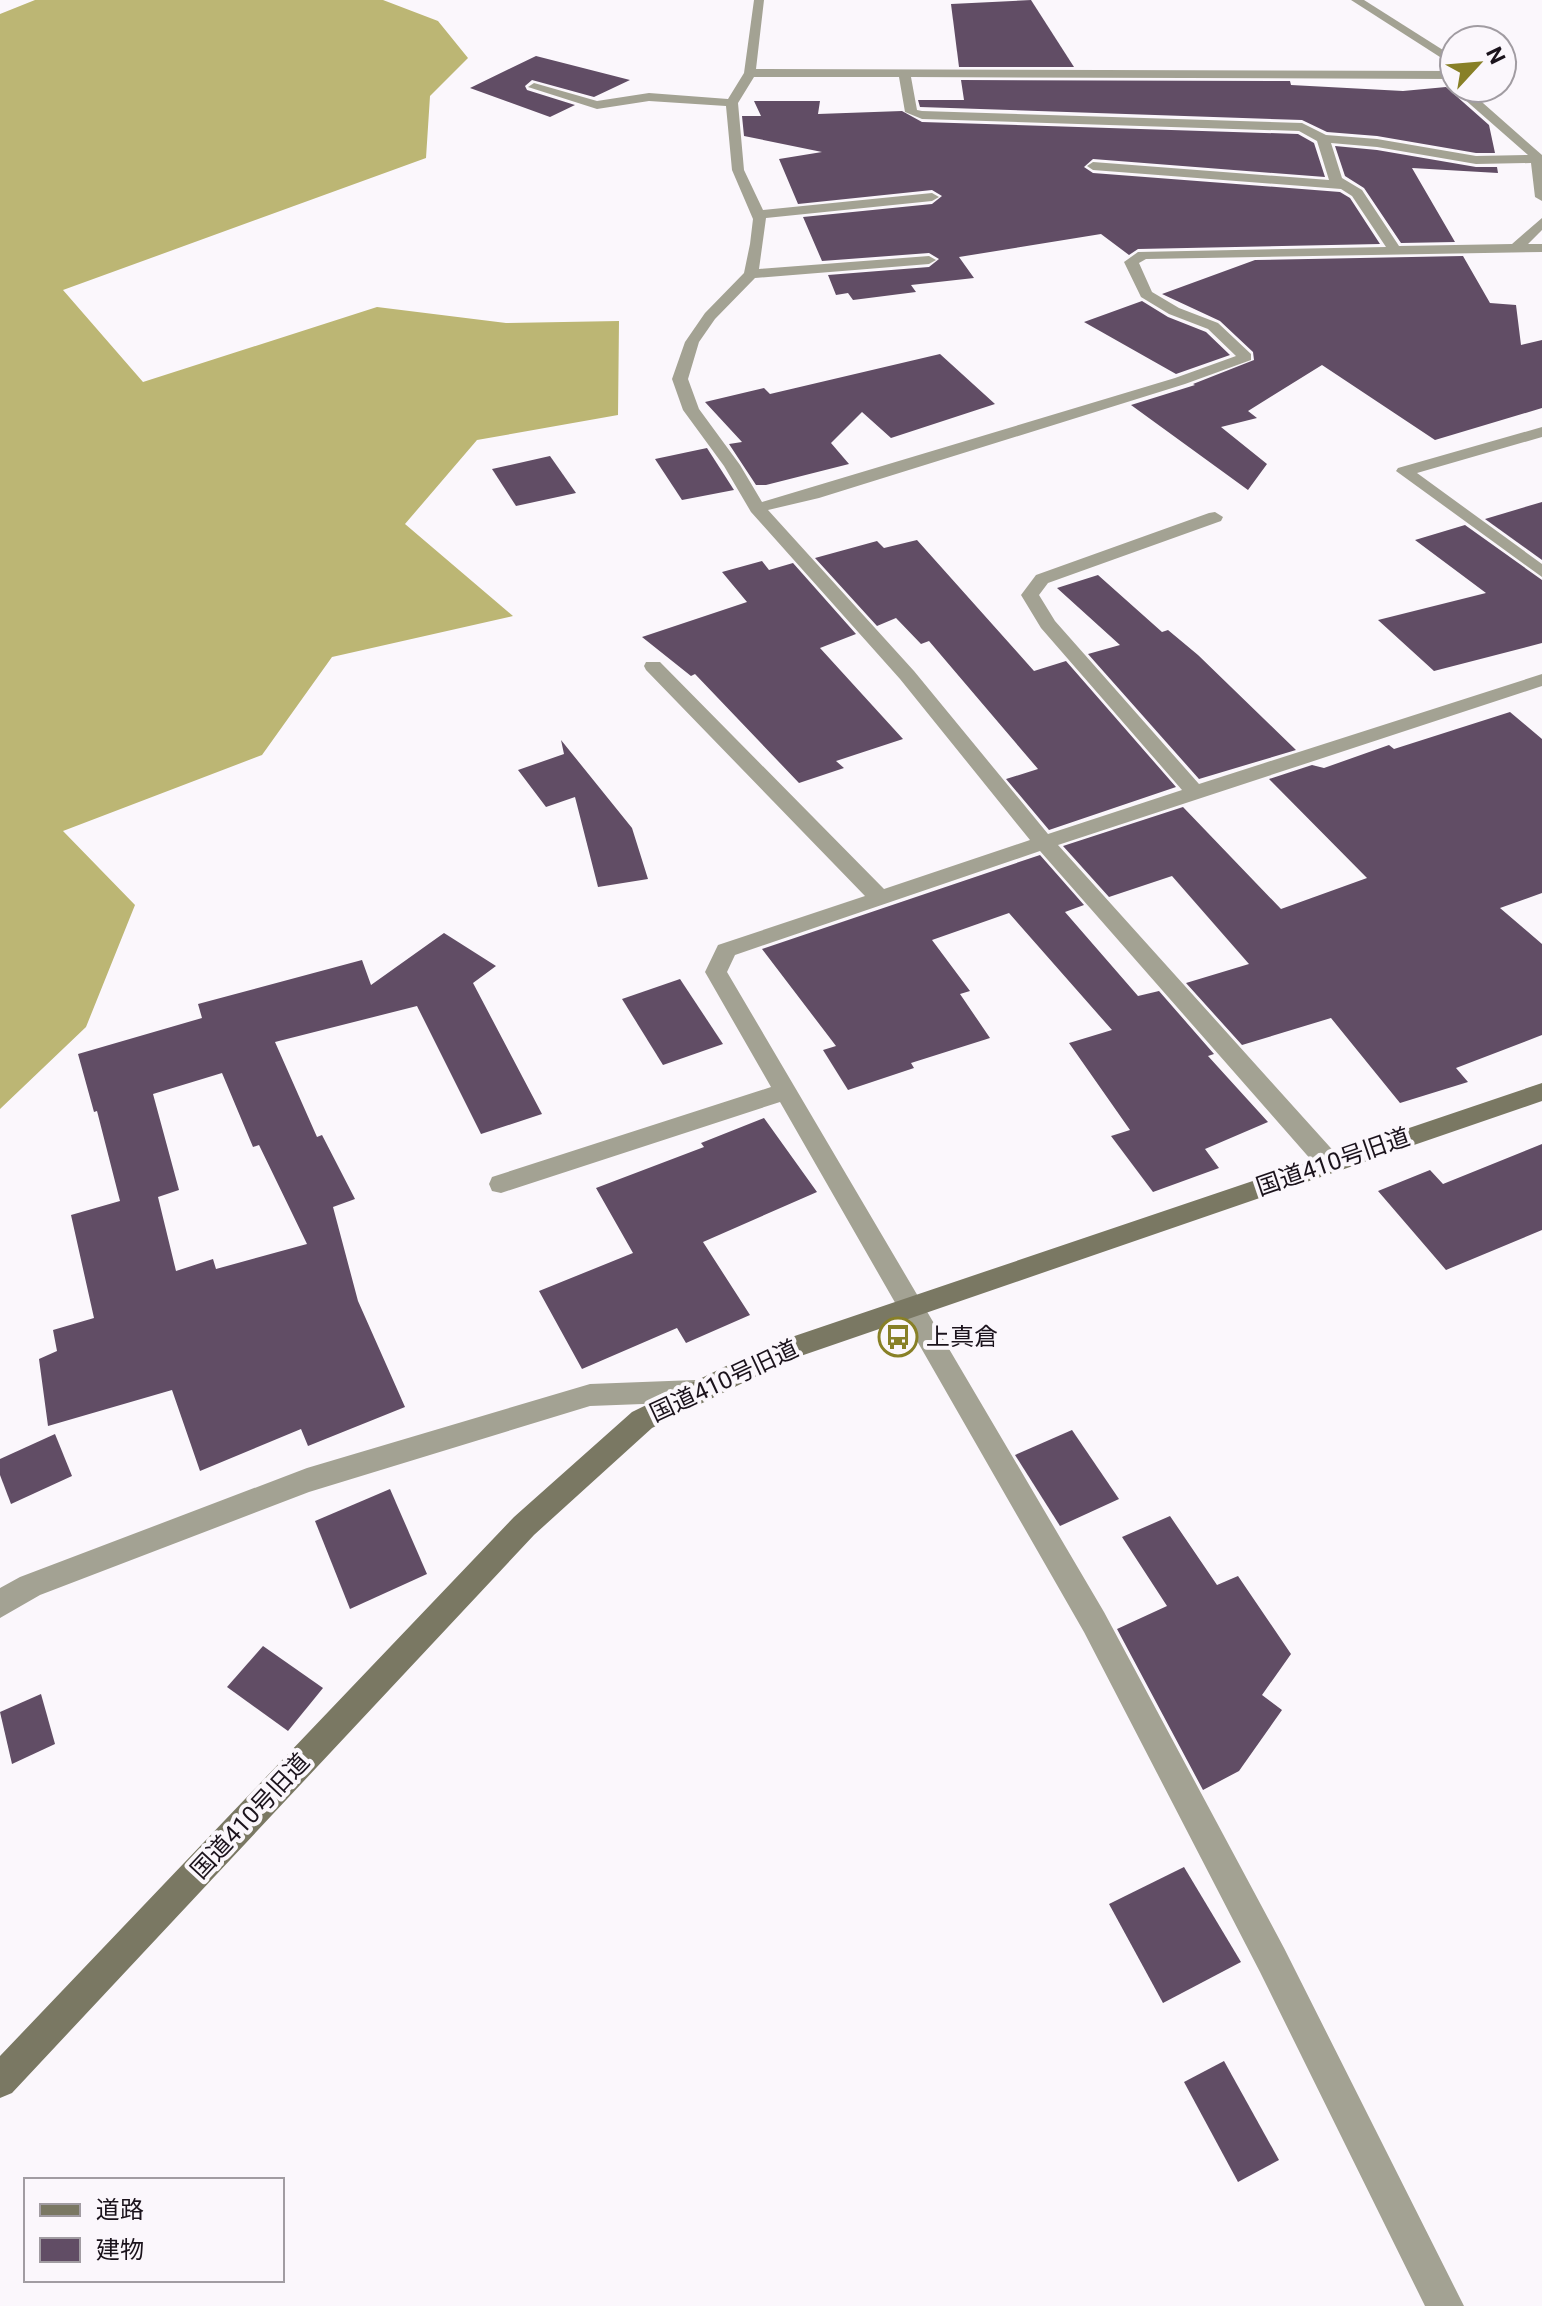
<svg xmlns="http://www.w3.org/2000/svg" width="1542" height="2306" font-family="Roboto,'Noto Sans JP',sans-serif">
<rect width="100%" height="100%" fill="#fbf7fc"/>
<path fill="#bcb674" d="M 35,0 L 383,0 L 438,21 L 468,58 L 430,96 L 426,158 L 63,290 L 143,382 L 377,307 L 506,323 L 619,321 L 618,415 L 477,440 L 405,524 L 513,616 L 332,657 L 262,755 L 63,831 L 135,905 L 86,1027 L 0,1109 L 0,14 Z"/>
<g fill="#614d65" fill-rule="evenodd">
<path d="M 1031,0 L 1074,67 L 959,67 L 951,4 Z"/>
<path d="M 536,56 L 630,80 L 594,97 L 532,80 L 525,86 L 527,90 L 575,105 L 550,117 L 470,88 Z"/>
<path d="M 961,80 L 1290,81 L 1291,85 L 1403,91 L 1446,87 L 1489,125 L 1495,153 L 1476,153 L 1377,136 L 1327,132 L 1302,120 L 920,107 L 918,100 L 964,100 Z"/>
<path d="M 754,101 L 820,101 L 818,114 L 902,111 L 922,122 L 1298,134 L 1314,143 L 1325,177 L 1093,159 L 1084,167 L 1093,173 L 1340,192 L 1350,198 L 1380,244 L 1138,249 L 1129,255 L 1101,234 L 959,257 L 974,278 L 911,285 L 916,292 L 853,300 L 848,293 L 836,295 L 828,275 L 929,267 L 939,259 L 929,253 L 822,261 L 803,217 L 932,204 L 942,196 L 932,190 L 798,204 L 779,159 L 822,152 L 744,136 L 742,116 L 761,116 Z"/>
<path d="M 1335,146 L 1377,150 L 1476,167 L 1497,167 L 1498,173 L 1412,168 L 1455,242 L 1401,243 L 1364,188 L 1345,176 Z"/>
<path d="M 1463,256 L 1490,303 L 1516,305 L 1521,345 L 1542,340 L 1542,408 L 1435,440 L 1322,365 L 1248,411 L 1257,418 L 1221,427 L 1267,464 L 1248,490 L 1131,405 L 1195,385 L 1193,384 L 1254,360 L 1253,352 L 1220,321 L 1162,294 L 1255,260 Z"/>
<path d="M 1142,301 L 1168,317 L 1206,332 L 1230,355 L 1176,374 L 1084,322 Z"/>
<path d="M 940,354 L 995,404 L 891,438 L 862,412 L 831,443 L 849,464 L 766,485 L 756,485 L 729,444 L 742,442 L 705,402 L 764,388 L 770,394 Z"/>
<path d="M 707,448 L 734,490 L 682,500 L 655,459 Z"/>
<path d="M 550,456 L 576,493 L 516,506 L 492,469 Z"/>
<path d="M 1542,502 L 1542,560 L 1485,519 Z"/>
<path d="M 1465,525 L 1542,580 L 1542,643 L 1434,671 L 1378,620 L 1486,593 L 1415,540 Z"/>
<path d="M 917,540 L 1034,671 L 1066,661 L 1176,787 L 1049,830 L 1006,779 L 1038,769 L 929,641 L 921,644 L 896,618 L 877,626 L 815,558 L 877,541 L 884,548 Z"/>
<path d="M 762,561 L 769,570 L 793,563 L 856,634 L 820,648 L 903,739 L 836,761 L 844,768 L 799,783 L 695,674 L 691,676 L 642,637 L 747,602 L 722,572 Z"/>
<path d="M 1098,575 L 1162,632 L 1168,630 L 1198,655 L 1296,750 L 1199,779 L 1088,654 L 1120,645 L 1057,588 Z"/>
<path d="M 1510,712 L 1542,739 L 1542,893 L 1500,908 L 1542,944 L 1542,1035 L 1456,1068 L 1468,1082 L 1400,1103 L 1331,1018 L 1242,1045 L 1186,983 L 1249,964 L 1172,876 L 1109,897 L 1063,846 L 1183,807 L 1281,909 L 1367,878 L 1269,779 L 1312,765 L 1324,768 L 1389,745 L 1394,749 Z"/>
<path d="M 561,740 L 632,828 L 648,879 L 598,887 L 575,797 L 546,807 L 518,770 L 564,754 Z"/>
<path d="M 1040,855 L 1084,905 L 1065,912 L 1138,996 L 1159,991 L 1214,1054 L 1208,1056 L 1268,1122 L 1205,1149 L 1219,1168 L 1153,1192 L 1111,1136 L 1130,1130 L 1069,1043 L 1112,1030 L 1009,913 L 932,940 L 970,991 L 960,994 L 990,1038 L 911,1063 L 914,1068 L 848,1090 L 823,1050 L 836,1046 L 762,949 Z"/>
<path d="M 444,933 L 496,966 L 473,983 L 542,1114 L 481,1134 L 417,1006 L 275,1042 L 317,1137 L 322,1135 L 355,1199 L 333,1207 L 358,1301 L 405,1407 L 308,1446 L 301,1429 L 200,1471 L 172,1390 L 48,1426 L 39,1359 L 57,1351 L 53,1330 L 94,1318 L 71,1215 L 120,1201 L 97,1111 L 94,1112 L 78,1054 L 202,1018 L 198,1004 L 362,960 L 371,985 ZM 222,1073 L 253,1147 L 259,1145 L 307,1244 L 216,1269 L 213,1259 L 176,1271 L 158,1197 L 179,1190 L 153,1094 Z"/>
<path d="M 680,979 L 723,1044 L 663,1065 L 622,999 Z"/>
<path d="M 764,1118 L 817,1192 L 703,1242 L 750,1315 L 686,1343 L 677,1328 L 582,1369 L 539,1291 L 633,1253 L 596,1188 L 704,1147 L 701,1143 Z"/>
<path d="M 1542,1144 L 1542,1230 L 1446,1270 L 1378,1191 L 1430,1170 L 1443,1184 Z"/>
<path d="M 1072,1430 L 1119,1499 L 1060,1526 L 1015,1455 Z"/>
<path d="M 55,1434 L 72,1476 L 11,1504 L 0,1475 L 0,1459 Z"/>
<path d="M 390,1489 L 427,1574 L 350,1609 L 315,1521 Z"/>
<path d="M 1170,1516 L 1217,1585 L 1238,1576 L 1291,1654 L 1262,1695 L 1282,1710 L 1239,1771 L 1203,1790 L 1117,1629 L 1167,1606 L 1122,1537 Z"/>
<path d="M 263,1646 L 323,1688 L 288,1731 L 227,1687 Z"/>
<path d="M 41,1694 L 55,1744 L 12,1764 L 0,1712 Z"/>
<path d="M 1184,1867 L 1241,1962 L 1163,2003 L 1109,1904 Z"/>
<path d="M 1224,2061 L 1279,2160 L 1238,2182 L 1184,2082 Z"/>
</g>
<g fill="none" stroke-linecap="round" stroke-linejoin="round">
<g fill="#a3a293" fill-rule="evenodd">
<path d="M 754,0 L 764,0 L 756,69 L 1454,71 L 1454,79 L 911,77 L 917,110 L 922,111 L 1302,123 L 1326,135 L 1377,139 L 1476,156 L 1528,155 L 1455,91 L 1453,88 L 1454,87 L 1466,88 L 1542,155 L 1542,201 L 1535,197 L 1531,163 L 1476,164 L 1377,147 L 1331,143 L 1342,178 L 1362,190 L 1399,246 L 1512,244 L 1542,218 L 1542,230 L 1528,244 L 1542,244 L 1542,252 L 1146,259 L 1139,263 L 1152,292 L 1179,308 L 1218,323 L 1251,354 L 1251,360 L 1185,384 L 819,498 L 768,510 L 914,671 L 1048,834 L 1182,790 L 1041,628 L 1021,595 L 1036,575 L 1209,513 L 1215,512 L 1223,517 L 1221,521 L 1048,583 L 1039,595 L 1055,621 L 1199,784 L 1542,674 L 1542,686 L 1058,845 L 1338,1156 L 1341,1163 L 1338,1170 L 1329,1172 L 1320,1170 L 1040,851 L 735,955 L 727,972 L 1104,1612 L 1284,1948 L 1464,2306 L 1425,2306 L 1260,1972 L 1084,1632 L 780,1102 L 501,1193 L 492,1191 L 489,1184 L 492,1177 L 771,1087 L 705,972 L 718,945 L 865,896 L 646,670 L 644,666 L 646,662 L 660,662 L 884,889 L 1030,840 L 900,679 L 751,512 L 724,466 L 683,410 L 672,379 L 685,342 L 705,313 L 744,273 L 750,244 L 753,219 L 732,170 L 726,106 L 649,101 L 597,109 L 528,87 L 534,83 L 597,101 L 649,93 L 728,99 L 744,73 ZM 754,77 L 899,77 L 905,112 L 922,119 L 1299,131 L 1317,141 L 1329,180 L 1093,162 L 1087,166 L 1093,170 L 1341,189 L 1352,196 L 1386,247 L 1138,252 L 1124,262 L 1141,297 L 1169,314 L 1208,329 L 1236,356 L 1175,378 L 762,502 L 740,465 L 699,409 L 688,379 L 699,342 L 715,319 L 755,278 L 929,264 L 936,260 L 929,256 L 759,269 L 766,218 L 932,201 L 939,197 L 932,193 L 763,210 L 744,170 L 738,103 Z"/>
<path d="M 1351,0 L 1364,0 L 1454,57 L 1454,66 Z"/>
<path d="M 1542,427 L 1542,437 L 1417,473 L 1542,564 L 1542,577 L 1396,471 L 1398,468 Z"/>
<path d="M 695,1380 L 704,1383 L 708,1391 L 704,1399 L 695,1402 L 590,1406 L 309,1492 L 40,1595 L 0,1618 L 0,1588 L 20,1577 L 307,1468 L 590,1384 Z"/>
</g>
<path fill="#7a7863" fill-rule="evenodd" d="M 1542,1083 L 1542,1101 L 789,1360 L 652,1428 L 534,1535 L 12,2093 L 0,2098 L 0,2056 L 514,1517 L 632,1412 L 771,1344 Z"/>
</g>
<defs>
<symbol id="bus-ring" viewBox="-11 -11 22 22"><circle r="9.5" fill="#fbf7fc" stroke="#888027" stroke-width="1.5"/><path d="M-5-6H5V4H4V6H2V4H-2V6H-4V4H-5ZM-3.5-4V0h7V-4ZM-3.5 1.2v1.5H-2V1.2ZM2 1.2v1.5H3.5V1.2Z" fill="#888027"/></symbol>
</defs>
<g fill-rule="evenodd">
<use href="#bus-ring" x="876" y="1315" width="44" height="44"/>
</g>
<g text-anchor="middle" stroke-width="8" stroke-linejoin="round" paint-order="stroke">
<g font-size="24" fill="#1b131c" stroke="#fbf7fc">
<text transform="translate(1333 1162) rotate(-19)" y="8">国道410号旧道</text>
<text transform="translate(724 1381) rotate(-25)" y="8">国道410号旧道</text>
<text transform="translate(250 1816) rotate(-47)" y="8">国道410号旧道</text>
</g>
<g font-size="24" fill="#1b131c" stroke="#fbf7fc" text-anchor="start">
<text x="926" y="1345">上真倉</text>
</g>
</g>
<rect x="24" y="2178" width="260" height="104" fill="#fbf7fc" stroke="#a19ca2" stroke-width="2"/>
<rect x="40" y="2204" width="40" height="12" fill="#7a7863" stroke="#a19ca2" stroke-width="2"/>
<text x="96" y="2218" font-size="24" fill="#1b131c">道路</text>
<rect x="40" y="2238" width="40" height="24" fill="#614d65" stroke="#a19ca2" stroke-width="2"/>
<text x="96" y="2258" font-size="24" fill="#1b131c">建物</text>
<g transform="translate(1478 64) rotate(64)"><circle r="38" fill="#fbf7fc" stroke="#a19ca2" stroke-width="2"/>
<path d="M0-6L14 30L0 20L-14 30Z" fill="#888027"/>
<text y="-12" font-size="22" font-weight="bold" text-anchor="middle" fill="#1b131c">N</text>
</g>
</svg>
